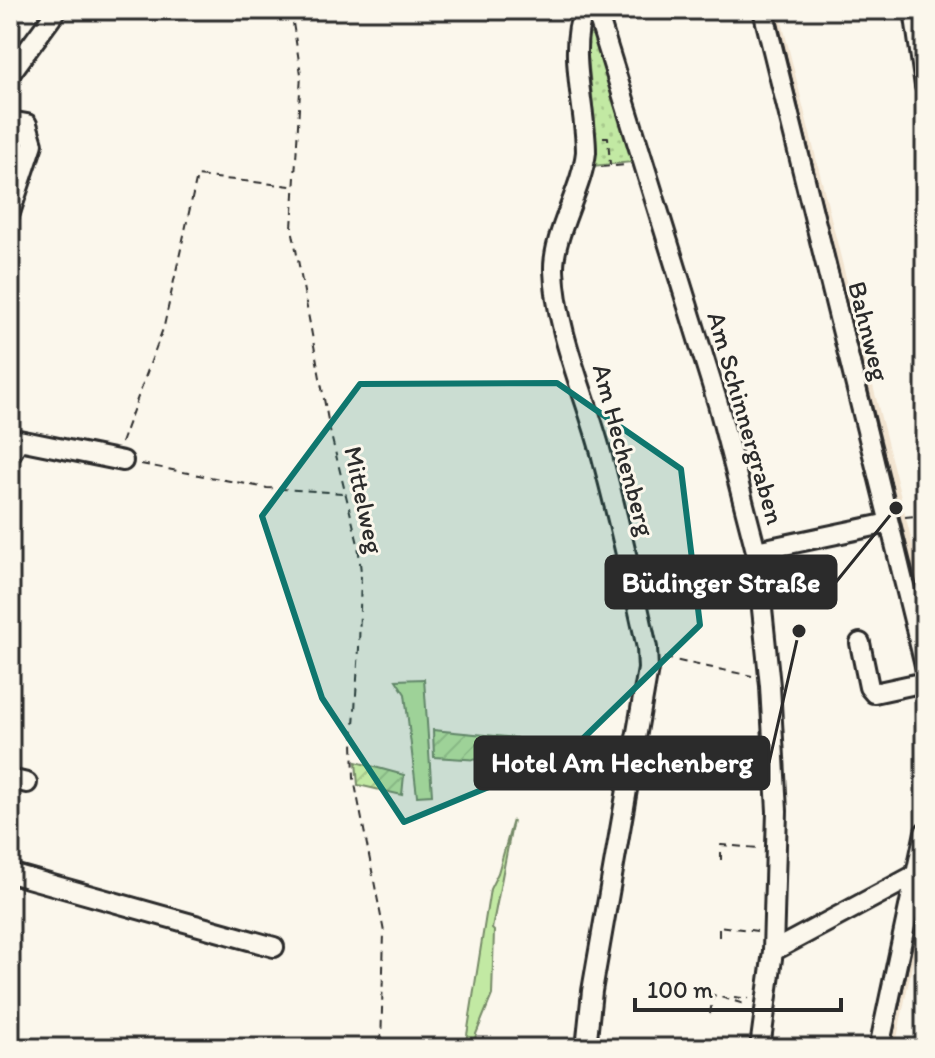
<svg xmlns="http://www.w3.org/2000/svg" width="935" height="1058" font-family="Itim,sans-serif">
<defs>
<pattern id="park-dots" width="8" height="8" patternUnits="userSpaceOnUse" patternTransform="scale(2)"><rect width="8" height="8" fill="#c2e9a3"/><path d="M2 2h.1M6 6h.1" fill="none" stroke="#a7c88c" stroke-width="1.8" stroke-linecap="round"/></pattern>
<pattern id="garden-furrows" width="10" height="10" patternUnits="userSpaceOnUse" patternTransform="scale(2)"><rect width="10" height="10" fill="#c2e9a3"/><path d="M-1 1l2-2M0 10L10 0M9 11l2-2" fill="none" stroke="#a7c88c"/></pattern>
</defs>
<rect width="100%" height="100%" fill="#fbf7ec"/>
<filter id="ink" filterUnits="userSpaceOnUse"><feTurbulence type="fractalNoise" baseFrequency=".0125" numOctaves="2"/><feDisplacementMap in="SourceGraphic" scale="16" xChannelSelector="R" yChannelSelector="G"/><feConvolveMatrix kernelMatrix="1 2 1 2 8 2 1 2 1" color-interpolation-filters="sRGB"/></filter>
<g filter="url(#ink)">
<g fill="#f2e4d0">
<path d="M 768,10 L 779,10 L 918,566 L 925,600 L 925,650 Z"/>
<path d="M 925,862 L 925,903 L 895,1048 L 884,1048 Z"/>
</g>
<g fill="#c2e9a3" stroke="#768a67" stroke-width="2">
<path d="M 424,679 L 432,795 L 417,796 L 405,694 L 396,680 Z"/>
<path d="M 513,820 L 492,929 L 494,931 L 492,995 L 476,1034 L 474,1048 L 465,1048 L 490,889 L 498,873 Z"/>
</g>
<path fill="url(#park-dots)" stroke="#768a67" stroke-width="2" d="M 589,33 L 596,38 L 633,162 L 593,166 L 595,124 L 586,39 Z"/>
<g fill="url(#garden-furrows)" stroke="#768a67" stroke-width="2">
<path d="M 433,730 L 516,738 L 512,762 L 434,757 Z"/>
<path d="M 356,762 L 404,775 L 402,795 L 358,785 Z"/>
</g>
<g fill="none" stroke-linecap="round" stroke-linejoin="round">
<defs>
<g id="minor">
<path d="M 584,10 C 567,50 586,109 586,152 C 582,190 553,234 554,270 C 556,332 585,393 601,453 C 618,517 633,583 647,648 L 648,669 L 592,991 L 586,1048"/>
<path d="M 591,10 L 600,22 L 718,404 L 756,551 L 770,686 L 777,811 L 773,951 L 760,1048"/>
<path d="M 763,10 L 925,665"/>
<path d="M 914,10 L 925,86"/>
<path d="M 10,74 L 57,10"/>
<path d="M 10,121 L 27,124 L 33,144 L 10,213"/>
<path d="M 10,455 L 19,440 L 123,461"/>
<path d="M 756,551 L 889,523"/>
<path d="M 860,643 L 869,687 L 874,693 L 925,682"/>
<path d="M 10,779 L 27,783"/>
<path d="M 10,873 L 274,947"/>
<path d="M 773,951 L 915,875"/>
<path d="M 879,1048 L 925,832"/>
</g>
</defs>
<use href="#minor" stroke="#2b2b2b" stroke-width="24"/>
<g stroke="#2b2b2b" stroke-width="2" stroke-dasharray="8 6" stroke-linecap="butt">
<path d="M 291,10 L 301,74 L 292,228 L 330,431 L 358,544 L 361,572 L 359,648 L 353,741 L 354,779 L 384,932 L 381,1048"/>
<path d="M 509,10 L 511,20 L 548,10"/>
<path d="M 603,137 L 608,137 L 610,165"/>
<path d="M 601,167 L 626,165"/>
<path d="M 121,443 L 164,326 L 197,176 L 291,186"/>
<path d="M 141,464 L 267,488 L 344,493"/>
<path d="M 905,517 L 925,515"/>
<path d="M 664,658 L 752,676"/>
<path d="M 721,860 L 721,845 L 759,848"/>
<path d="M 719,937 L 719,926 L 757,931"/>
<path d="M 734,997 L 749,999"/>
<path d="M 710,1014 L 713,995 L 748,1005"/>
<path d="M 711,1048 L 713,1039 L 743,1045"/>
</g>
<use href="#minor" stroke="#fbf7ec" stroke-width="18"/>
<g stroke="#2b2b2b" stroke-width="2">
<path d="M 775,10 L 925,630"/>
<path d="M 890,1048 L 925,889"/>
</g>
</g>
</g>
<path fill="#0f766e" fill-opacity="0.2" stroke="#0f766e" stroke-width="6" stroke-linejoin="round" d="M 557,383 L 681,469 L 700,625 L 566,755 L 404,822 L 322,698 L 262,516 L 360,384 Z"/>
<g text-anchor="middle" stroke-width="6" stroke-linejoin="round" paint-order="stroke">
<g font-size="26" fill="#2b2b2b" stroke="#fbf7ec">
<text transform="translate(869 331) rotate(76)" y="9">Bahnweg</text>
<text transform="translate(746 418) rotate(74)" y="9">Am Schinnergraben</text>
<text transform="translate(624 450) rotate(75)" y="9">Am Hechenberg</text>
<text transform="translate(364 500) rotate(78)" y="9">Mittelweg</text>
</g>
</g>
<path fill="none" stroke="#2b2b2b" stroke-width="3" d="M896 508L836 582M799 631L769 763"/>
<g fill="#2b2b2b" stroke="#fbf7ec" stroke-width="3">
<circle cx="896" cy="508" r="8"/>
<circle cx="799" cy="631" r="8"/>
</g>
<g fill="#2b2b2b" stroke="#2b2b2b" stroke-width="3">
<rect x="606" y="556" width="230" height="52" rx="8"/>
<rect x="475" y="737" width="294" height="52" rx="8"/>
</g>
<g font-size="28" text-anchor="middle" font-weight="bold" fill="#fff">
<text x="721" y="592">Büdinger Straße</text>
<text x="622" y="772">Hotel Am Hechenberg</text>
</g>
<rect width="935" height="1058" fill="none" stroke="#fbf7ec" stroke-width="40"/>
<rect x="20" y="20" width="895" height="1018" fill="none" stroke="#2b2b2b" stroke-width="3" filter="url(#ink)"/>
<path d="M635 998v12h206v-12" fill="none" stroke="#2b2b2b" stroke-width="4"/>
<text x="647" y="998" font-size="24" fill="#2b2b2b" stroke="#fbf7ec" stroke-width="6" paint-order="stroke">100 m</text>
</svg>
